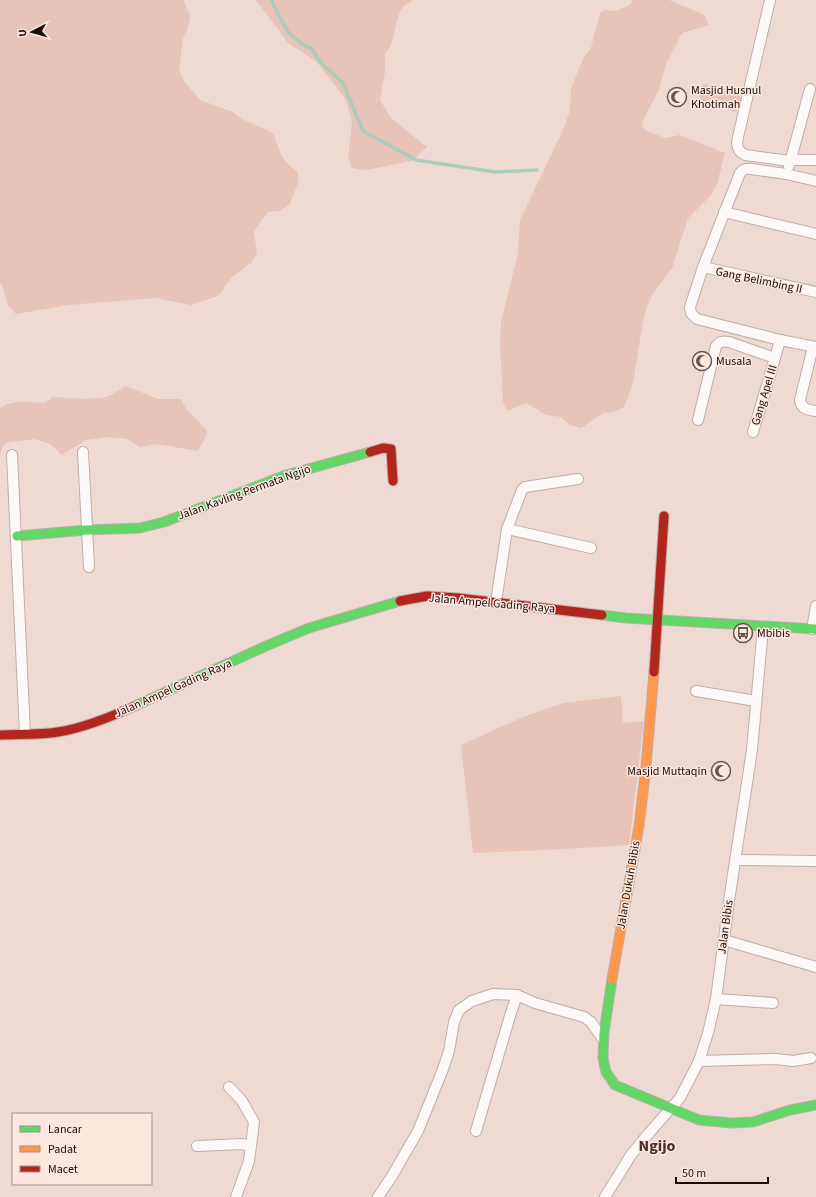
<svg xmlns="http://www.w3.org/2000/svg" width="816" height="1197" font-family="'Source Sans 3',sans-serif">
<rect width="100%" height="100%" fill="#efdad3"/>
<g fill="#e7c3b8">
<path d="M 0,0 L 183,0 L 190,15 L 188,28 L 183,38 L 179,70 L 184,81 L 200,100 L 233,112 L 242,119 L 273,133 C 280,151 281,161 298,172 L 298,183 L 289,205 L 279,211 L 268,212 L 261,221 L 254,231 L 257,253 L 251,263 L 232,277 L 218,296 L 191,305 L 155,298 L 68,305 L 16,314 L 8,305 L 2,285 L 0,283 Z"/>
<path d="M 256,0 L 413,0 C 410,2 405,5 403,7 C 393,20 396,44 385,54 L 385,71 L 380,100 L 391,118 L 427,147 L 412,161 L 366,170 L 352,168 L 348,157 L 352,122 L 346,100 L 317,62 L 288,43 Z"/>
<path d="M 632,0 L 669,0 L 705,15 L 709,25 L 682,33 L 666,64 L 659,90 L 643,120 L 642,125 L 645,130 L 665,138 L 680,135 L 725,153 L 717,184 L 712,194 L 688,218 L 672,268 L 652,295 L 647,307 L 643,320 L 633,384 L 624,407 L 614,412 L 603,413 L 581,428 L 570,425 L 561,417 L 546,415 L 526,403 L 507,411 L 503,401 L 500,345 L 501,322 L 518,253 L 520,220 L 562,132 L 570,111 L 571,88 L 584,57 L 591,48 L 600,13 L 605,10 L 616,11 L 631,4 Z"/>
<path d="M 703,84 L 741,96 L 736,112 L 699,100 Z"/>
<path d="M 126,386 L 158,399 L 181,399 L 186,409 L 206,429 L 207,434 L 198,451 L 157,444 L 140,447 L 127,439 L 109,437 L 86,440 L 62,455 L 50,444 L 34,439 L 5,443 L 0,453 L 0,408 C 14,399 29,402 45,403 L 53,397 L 86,399 L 107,397 Z"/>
<path d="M 621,696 L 623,723 L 644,721 L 629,845 L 547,850 L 473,853 L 461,745 L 523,717 L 563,703 Z"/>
</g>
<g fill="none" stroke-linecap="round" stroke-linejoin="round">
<path stroke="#accdbe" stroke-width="3.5" d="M 271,0 L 288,32 L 302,44 L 312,49 L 320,62 L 343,83 L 363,131 L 416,160 L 495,172 L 537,170"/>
<defs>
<g id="street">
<path d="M 770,0 L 738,137 C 736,145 737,151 745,155 L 790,161 L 794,160 L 816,160"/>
<path d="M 789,166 L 810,89"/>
<path d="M 724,212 L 816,234"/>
<path d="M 703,267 L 816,292"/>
<path d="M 780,340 L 697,319 L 691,313 L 690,307 L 703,267 L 740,173 C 743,169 746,168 751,169 L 786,174 L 816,181"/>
<path d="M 813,347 L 800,400 C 801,409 808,410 816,411"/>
<path d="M 698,420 L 716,346 C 720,341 723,341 729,342 L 775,358 L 780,340 L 816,347"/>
<path d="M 753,432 L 775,358"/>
<path d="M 83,452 L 89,567"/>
<path d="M 12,455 L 25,734"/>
<path d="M 507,529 L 591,548"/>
<path d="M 496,602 L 507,529 L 522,490 L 525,487 L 578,479"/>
<path d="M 812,629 L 816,606"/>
<path d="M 696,691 L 756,701"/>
<path d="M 735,860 L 816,861"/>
<path d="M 724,940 L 816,967"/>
<path d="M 716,999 L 773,1003"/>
<path d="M 699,1061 L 776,1059 L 793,1061 L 811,1058"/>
<path d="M 229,1087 L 242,1101 L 254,1122 L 251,1146"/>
<path d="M 476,1131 L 510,1016 L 517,995 L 535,1003 L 584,1017 L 591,1022 L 603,1039"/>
<path d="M 197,1146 L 242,1144 L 251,1146 L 249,1161 L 236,1197"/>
<path d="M 378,1197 L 392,1176 L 418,1131 L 443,1069 L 449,1051 L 454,1022 L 459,1010 L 472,1001 L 493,994 L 517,995"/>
<path d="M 605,1197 L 631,1155 L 649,1133 L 680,1098 L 699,1061 L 708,1033 L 716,999 L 729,901 L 752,750 L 763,627"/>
</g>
<g id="fast">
<path d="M 17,536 L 86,530 L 140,528 L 164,522 L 286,475 L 370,452"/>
<path d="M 602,615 L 626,618 L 816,629"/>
<path d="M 137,705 L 266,646 L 309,628 L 400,601"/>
<path d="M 612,979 L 604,1033 L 603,1058 L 606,1072 L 615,1085 L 699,1120 L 731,1123 L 753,1122 L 790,1110 L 816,1105"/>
</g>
<path id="slow" d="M 612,979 L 639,826 L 646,767 L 654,672"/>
<g id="jam">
<path d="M 370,452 L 383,448 L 391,449 L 393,481"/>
<path d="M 400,601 L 427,596 L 458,598 L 602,615"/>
<path d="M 654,672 L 664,516"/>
<path d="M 0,735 C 19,734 39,735 58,732 C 85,728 113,716 137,705"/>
</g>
</defs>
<use href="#street" stroke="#beaea9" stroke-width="12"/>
<use href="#fast" stroke="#beaea9" stroke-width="11"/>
<use href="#slow" stroke="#beaea9" stroke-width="11"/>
<use href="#jam" stroke="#beaea9" stroke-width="11"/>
<use href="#street" stroke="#fdf9f8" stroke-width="10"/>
<use href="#fast" stroke="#63d668" stroke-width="9"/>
<use href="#slow" stroke="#ff974d" stroke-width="9"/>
<use href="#jam" stroke="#b3261e" stroke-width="9"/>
</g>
<defs>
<symbol id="mosque-ring" viewBox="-11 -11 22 22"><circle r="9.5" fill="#fde6de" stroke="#655550" stroke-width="1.5"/><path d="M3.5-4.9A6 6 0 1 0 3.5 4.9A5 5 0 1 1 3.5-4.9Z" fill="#655550"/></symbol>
<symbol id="bus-ring" viewBox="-11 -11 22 22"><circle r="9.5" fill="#fde6de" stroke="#655550" stroke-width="1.5"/><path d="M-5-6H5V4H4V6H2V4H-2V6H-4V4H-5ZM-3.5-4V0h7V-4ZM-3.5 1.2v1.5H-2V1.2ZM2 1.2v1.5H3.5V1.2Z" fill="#655550"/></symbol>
</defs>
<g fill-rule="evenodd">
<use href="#mosque-ring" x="666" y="86" width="22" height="22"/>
<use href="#mosque-ring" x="691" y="350" width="22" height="22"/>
<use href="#bus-ring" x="732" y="622" width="22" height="22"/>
<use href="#mosque-ring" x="710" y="760" width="22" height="22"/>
</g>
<g text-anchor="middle" stroke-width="3" stroke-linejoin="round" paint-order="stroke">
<g font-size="12" fill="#1a0e0a" stroke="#fde6de" text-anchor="start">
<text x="691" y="94">Masjid Husnul<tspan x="691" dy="14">Khotimah</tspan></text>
<text x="716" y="365">Musala</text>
<text x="757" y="637">Mbibis</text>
<text x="707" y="775" text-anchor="end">Masjid Muttaqin</text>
</g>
<g font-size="12" fill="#1a0e0a" stroke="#fde6de">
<text transform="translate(759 280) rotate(12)" y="4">Gang Belimbing II</text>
<text transform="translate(764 395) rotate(-73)" y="4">Gang Apel III</text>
<text transform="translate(244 492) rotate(-20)" y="4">Jalan Kavling Permata Ngijo</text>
<text transform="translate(492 603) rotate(5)" y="4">Jalan Ampel Gading Raya</text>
<text transform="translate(173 688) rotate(-24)" y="4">Jalan Ampel Gading Raya</text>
<text transform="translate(628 885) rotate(-80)" y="4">Jalan Dukuh Bibis</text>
<text transform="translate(725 927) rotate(-82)" y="4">Jalan Bibis</text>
</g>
<g font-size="16" font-weight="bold" fill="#4c2f26" stroke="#fde6de">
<text x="657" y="1151">Ngijo</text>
</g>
</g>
<rect x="12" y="1113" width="140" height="72" fill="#fde6de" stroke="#a29089"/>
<rect x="20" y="1126" width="20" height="6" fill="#63d668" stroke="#a29089"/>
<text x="48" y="1133" font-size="12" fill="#1a0e0a">Lancar</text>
<rect x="20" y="1146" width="20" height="6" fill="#ff974d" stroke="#a29089"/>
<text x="48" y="1153" font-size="12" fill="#1a0e0a">Padat</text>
<rect x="20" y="1166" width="20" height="6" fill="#b3261e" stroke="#a29089"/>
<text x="48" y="1173" font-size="12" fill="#1a0e0a">Macet</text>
<g transform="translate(32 32) rotate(264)" stroke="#fde6de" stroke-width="3" paint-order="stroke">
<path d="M0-3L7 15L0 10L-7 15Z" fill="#1a0e0a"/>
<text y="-6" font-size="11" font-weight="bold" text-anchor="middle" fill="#1a0e0a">U</text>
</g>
<path d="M676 1177v6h92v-6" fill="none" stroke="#1a0e0a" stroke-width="2"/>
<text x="682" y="1177" font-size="12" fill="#1a0e0a" stroke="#fde6de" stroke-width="3" paint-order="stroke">50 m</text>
</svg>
